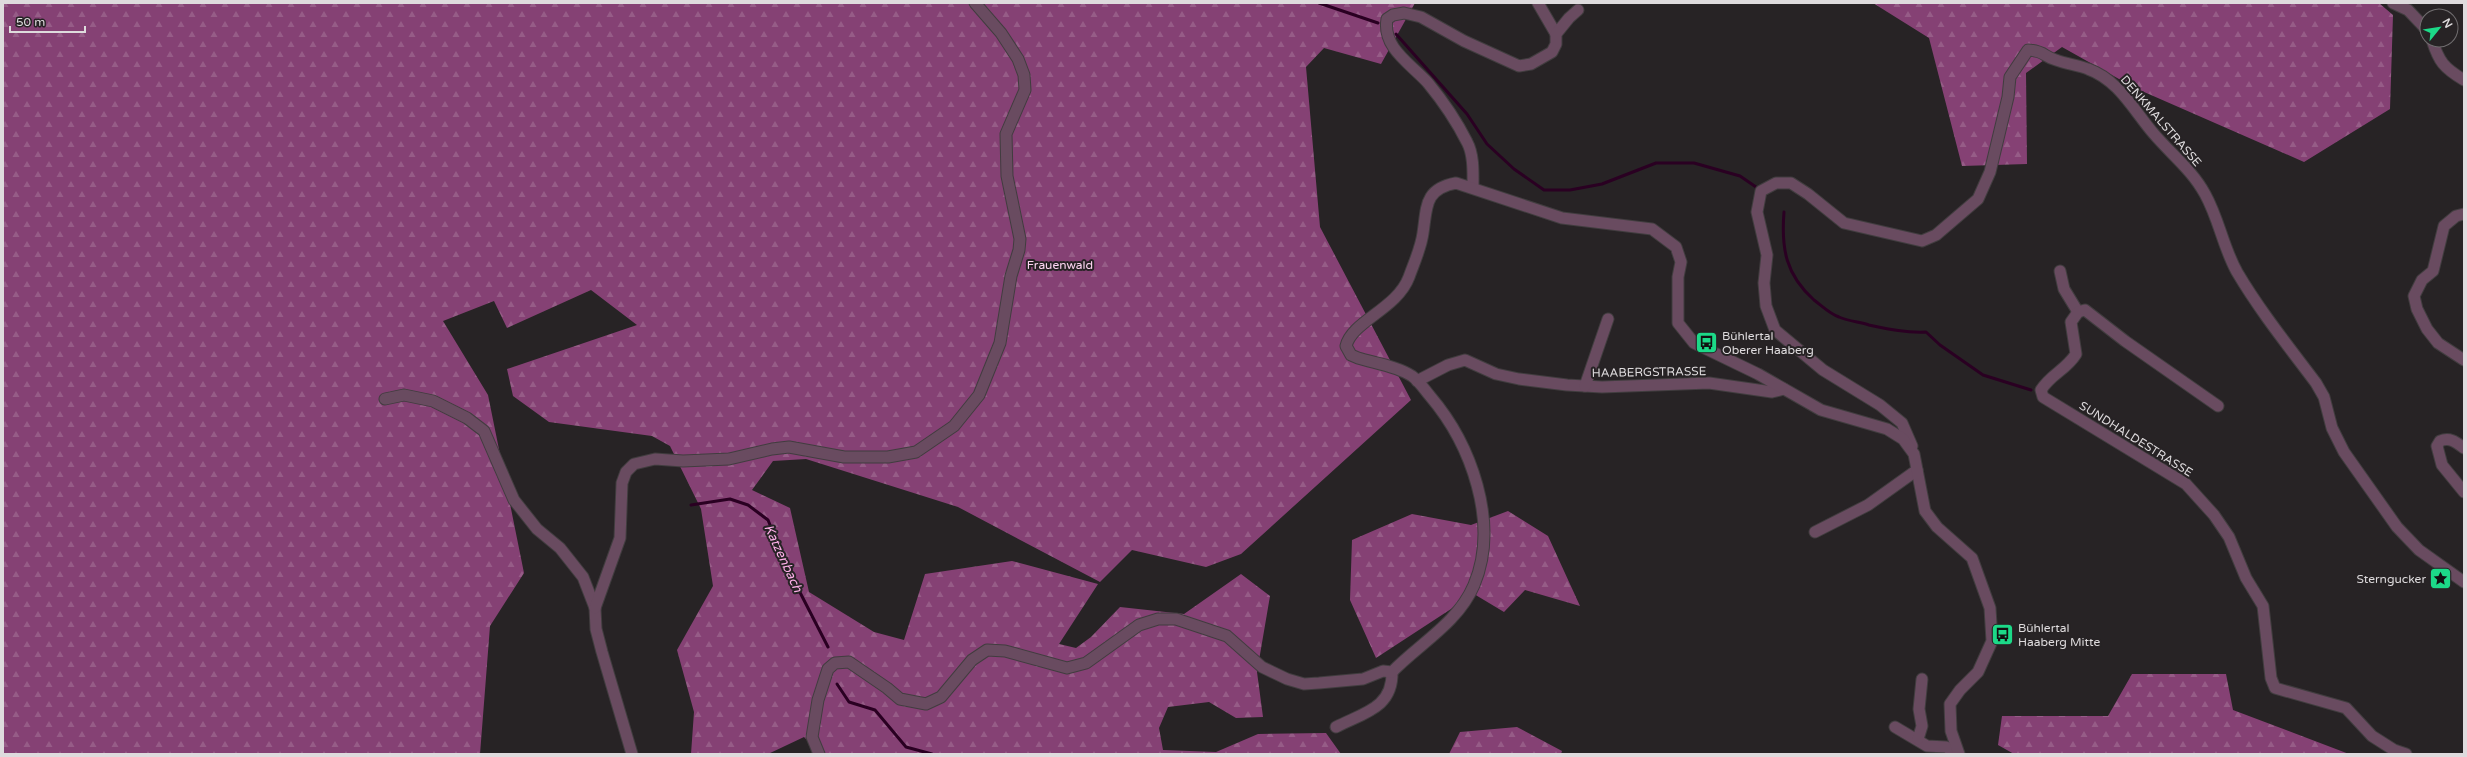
<svg xmlns="http://www.w3.org/2000/svg" width="2467" height="757" font-family="'Varela Round',sans-serif">
<defs>
<pattern id="forest-firs" width="22" height="20" patternUnits="userSpaceOnUse"><rect width="22" height="20" fill="#854174"/><path d="M5 1l3.5 6h-7zM16 11l3.5 6h-7z" fill="#965c87"/></pattern>
</defs>
<rect width="100%" height="100%" fill="#272325"/>
<g fill="url(#forest-firs)">
<path d="M 3,3 L 1415,3 L 1381,64 L 1324,48 L 1306,67 L 1320,227 L 1411,400 L 1241,554 L 1206,567 L 1132,550 L 1100,582 L 958,507 L 806,459 L 773,461 L 752,490 L 790,508 L 809,592 L 874,632 L 904,640 L 925,574 L 1012,561 L 1098,584 L 1059,644 L 1076,648 L 1091,637 L 1120,607 L 1184,614 L 1241,574 L 1270,596 L 1257,672 L 1263,717 L 1236,718 L 1209,702 L 1168,707 L 1159,728 L 1163,750 L 1216,752 L 1258,734 L 1326,733 L 1341,754 L 820,754 L 804,737 L 768,754 L 691,754 L 694,712 L 677,650 L 713,586 L 701,509 L 670,446 L 652,436 L 549,422 L 513,396 L 507,369 L 637,325 L 591,290 L 507,328 L 494,301 L 443,321 L 488,395 L 524,573 L 490,626 L 480,754 L 3,754 Z"/>
<path d="M 1873,3 L 2379,3 L 2393,15 L 2390,109 L 2304,162 L 2135,88 L 2062,47 L 2026,73 L 2027,164 L 1962,166 L 1929,38 Z"/>
<path d="M 1508,511 L 1548,536 L 1580,606 L 1525,590 L 1504,612 L 1474,594 L 1376,658 L 1350,600 L 1352,540 L 1412,514 L 1471,525 Z"/>
<path d="M 2132,674 L 2226,674 L 2233,710 L 2349,754 L 2014,754 L 1998,745 L 2002,716 L 2108,716 Z"/>
<path d="M 1517,727 L 1562,751 L 1561,754 L 1449,754 L 1460,732 Z"/>
</g>
<g fill="none" stroke-linecap="round" stroke-linejoin="round">
<g stroke="#2a0022" stroke-width="3">
<path d="M 1319,3 L 1378,23"/>
<path d="M 1396,34 L 1467,114 L 1487,144 L 1514,169 L 1544,190 L 1570,190 L 1602,184 L 1656,163 L 1694,163 L 1740,176 L 1756,187"/>
<path d="M 1784,212 C 1781,249 1786,275 1814,300 C 1822,306 1830,314 1839,317 C 1848,321 1859,322 1869,325 C 1888,329 1906,333 1926,332 L 1940,345 L 1983,375 L 2031,390"/>
<path d="M 691,505 L 730,499 L 748,505 L 768,520 L 789,571 L 828,647"/>
<path d="M 837,684 L 849,702 L 875,710 L 906,747 L 932,754"/>
</g>
<defs>
<g id="street">
<path d="M 1538,3 L 1556,34"/>
<path d="M 2393,3 L 2408,10 L 2427,30"/>
<path d="M 2432,40 C 2439,62 2444,68 2464,80"/>
<path d="M 1473,187 C 1473,173 1474,155 1467,142 C 1457,122 1442,100 1428,83 C 1411,64 1382,48 1387,19 L 1393,15 L 1404,13 L 1421,17 L 1464,41 L 1519,66 L 1531,64 L 1552,52 L 1556,44 L 1556,34 L 1569,18 L 1578,10"/>
<path d="M 2464,214 L 2456,216 L 2444,226 L 2433,271 L 2422,280 L 2414,296 L 2417,309 L 2427,329 L 2438,343 L 2464,360"/>
<path d="M 2060,271 L 2064,289 L 2078,312"/>
<path d="M 1417,381 L 1448,365 L 1465,360 L 1496,374 L 1519,379 L 1567,385 L 1602,387 L 1709,383 L 1772,392 L 1784,389"/>
<path d="M 1585,386 L 1608,319"/>
<path d="M 385,399 L 404,395 L 433,401 L 467,418 L 484,431 L 514,500 L 537,529 L 560,548 L 583,577 L 595,608 L 596,629 L 602,652 L 632,754"/>
<path d="M 2218,406 L 2125,341 L 2085,310 L 2078,312 L 2071,322 L 2076,354 C 2066,370 2051,374 2041,390 L 2043,397 L 2186,484 L 2214,515 L 2229,537 L 2246,578 L 2263,606 L 2271,678 L 2275,688 L 2346,708 L 2372,736 L 2394,750 L 2406,754"/>
<path d="M 1912,446 L 1902,423 L 1880,405 L 1823,370 L 1775,330 L 1766,306 L 1764,283 L 1767,255 L 1757,212 L 1761,191 L 1776,183 L 1791,183 L 1808,194 L 1844,223 L 1922,241 L 1936,235 L 1978,199 L 1990,172 L 2008,97 L 2010,77 L 2028,50 C 2045,51 2044,57 2056,60 C 2066,64 2078,65 2088,69 C 2119,80 2134,111 2154,134 C 2171,154 2192,170 2205,194 C 2219,219 2223,247 2237,272 C 2260,311 2289,347 2316,383 L 2324,397 L 2332,428 L 2344,452 L 2397,527 L 2419,550 L 2464,582"/>
<path d="M 2464,448 C 2456,442 2450,437 2440,441 L 2437,446 L 2442,465 L 2464,492"/>
<path d="M 1815,532 L 1868,505 L 1917,470"/>
<path d="M 595,608 L 620,538 L 622,483 L 626,472 L 634,464 L 655,459 L 683,461 L 729,459 L 772,449 L 789,447 L 844,457 L 888,457 L 916,452 L 954,426 L 979,395 L 1000,343 L 1011,276 L 1019,250 L 1020,239 L 1007,176 L 1006,134 L 1025,90 L 1024,75 L 1018,59 L 1001,33 L 975,3"/>
<path d="M 1336,727 C 1363,713 1393,708 1392,672"/>
<path d="M 1895,727 L 1927,746 L 1946,747 L 1958,754"/>
<path d="M 1918,739 L 1922,726 L 1919,709 L 1922,679"/>
<path d="M 819,754 L 812,737 L 818,700 L 828,669 L 835,663 L 849,662 L 887,688 L 900,699 L 926,704 L 941,697 L 972,660 L 987,650 L 1005,651 L 1067,668 L 1086,663 L 1139,625 L 1158,619 L 1176,619 L 1227,636 L 1262,667 L 1287,679 L 1304,684 L 1319,683 L 1363,679 L 1383,671 L 1392,672 C 1419,644 1458,623 1474,585 C 1500,523 1471,444 1430,396 C 1425,390 1419,381 1412,376 C 1397,366 1374,363 1358,358 L 1351,355 L 1346,346 C 1352,321 1397,309 1409,277 C 1414,263 1421,248 1423,233 C 1427,207 1424,189 1456,183 L 1562,218 L 1652,229 L 1676,247 L 1681,262 L 1678,277 L 1678,323 L 1694,343 L 1758,374 L 1821,410 L 1887,429 L 1903,439 L 1914,454 L 1925,511 L 1937,527 L 1972,558 L 1990,608 L 1992,641 L 1978,672 L 1960,690 L 1950,704 L 1951,731 L 1959,754"/>
</g>
</defs>
<use href="#street" stroke="#413d3f" stroke-width="13"/>
<use href="#street" stroke="#694b60" stroke-width="11"/>
</g>
<defs>
<symbol id="bus-square" viewBox="-11 -11 22 22"><rect x="-9" y="-9" width="18" height="18" rx="4" fill="#1cd988" stroke="#272325"/><path d="M-5-6H5V4H4V6H2V4H-2V6H-4V4H-5ZM-3.5-4V0h7V-4ZM-3.5 1.2v1.5H-2V1.2ZM2 1.2v1.5H3.5V1.2Z" fill="#111"/></symbol>
<symbol id="sight-square" viewBox="-11 -11 22 22"><rect x="-9" y="-9" width="18" height="18" rx="4" fill="#1cd988" stroke="#272325"/><path d="M0-6L1.8-2.2L6-1.7L2.9 1.2L3.7 5.4L0 3.3L-3.7 5.4L-2.9 1.2L-6-1.7L-1.8-2.2Z" fill="#111"/></symbol>
</defs>
<g fill-rule="evenodd">
<use href="#bus-square" x="1694" y="330" width="25" height="25"/>
<use href="#sight-square" x="2428" y="566" width="25" height="25"/>
<use href="#bus-square" x="1990" y="622" width="25" height="25"/>
</g>
<g text-anchor="middle" stroke-width="4" stroke-linejoin="round" paint-order="stroke">
<g font-size="12" fill="#dedbdd" stroke="#272325">
<text transform="translate(2161 121) rotate(49)" y="4">DENKMALSTRASSE</text>
<text transform="translate(1649 372) rotate(-1)" y="4">HAABERGSTRASSE</text>
<text transform="translate(2136 439) rotate(32)" y="4">SUNDHALDESTRASSE</text>
</g>
<g font-size="12" fill="#fdd4f1" stroke="#272325">
<text x="1060" y="269">Frauenwald</text>
</g>
<g font-size="12" fill="#dedbdd" stroke="#272325" text-anchor="start">
<text x="1722" y="340">Bühlertal<tspan x="1722" dy="14">Oberer Haaberg</tspan></text>
<text x="2426" y="583" text-anchor="end">Sterngucker</text>
<text x="2018" y="632">Bühlertal<tspan x="2018" dy="14">Haaberg Mitte</tspan></text>
</g>
<g font-size="13" font-style="italic" fill="#fdafe8" stroke="#272325">
<text transform="translate(784 558) rotate(65)" y="5">Katzenbach</text>
</g>
</g>
<rect width="2467" height="757" fill="none" stroke="#dedbdd" stroke-width="8"/>
<g transform="translate(2439 28) rotate(60)"><circle r="19" fill="#272325" stroke="#706d6f"/>
<path d="M0-3L7 15L0 10L-7 15Z" fill="#1cd988"/>
<text y="-6" font-size="11" font-weight="bold" text-anchor="middle" fill="#dedbdd">N</text>
</g>
<path d="M10 26v6h75v-6" fill="none" stroke="#dedbdd" stroke-width="2"/>
<text x="16" y="26" font-size="12" fill="#dedbdd" stroke="#272325" stroke-width="3" paint-order="stroke">50 m</text>
</svg>
